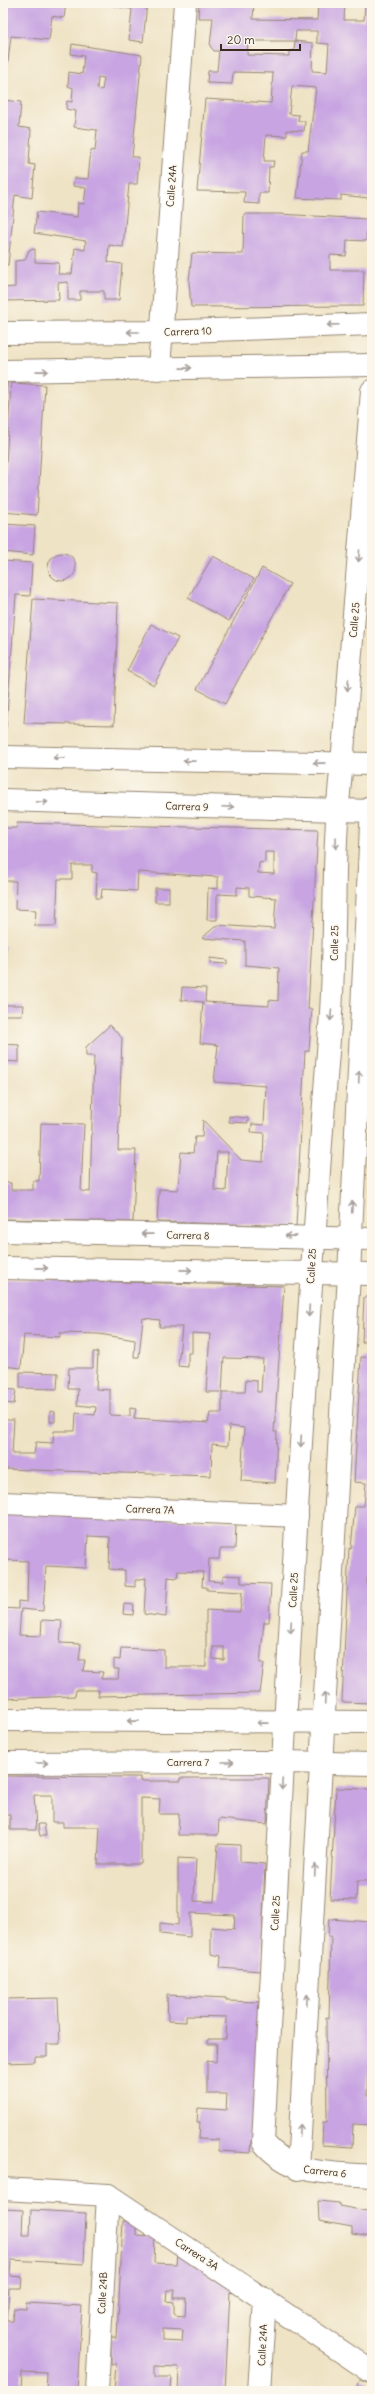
<svg xmlns="http://www.w3.org/2000/svg" width="375" height="2394" font-family="Delius,sans-serif">
<rect width="100%" height="100%" fill="#fbf7ec"/>
<filter id="ink" filterUnits="userSpaceOnUse"><feTurbulence type="fractalNoise" baseFrequency=".025" numOctaves="2"/><feDisplacementMap in="SourceGraphic" scale="8" xChannelSelector="R" yChannelSelector="G"/><feConvolveMatrix kernelMatrix="1 2 1 2 8 2 1 2 1" color-interpolation-filters="sRGB"/></filter>
<filter id="wash" filterUnits="userSpaceOnUse"><feTurbulence type="fractalNoise" baseFrequency=".012" numOctaves="4" result="noise"/><feDisplacementMap in="SourceGraphic" scale="16" xChannelSelector="R" yChannelSelector="G"/><feGaussianBlur stdDeviation="0.9" result="paint"/><feColorMatrix in="noise" values="0 0 0 0 0 0 0 0 0 0 0 0 0 0 0 0 0 1.4 0 .05"/><feComposite in="paint" operator="in"/></filter>
<g filter="url(#wash)">
<rect width="100%" height="100%" fill="#efe3c5"/>
<g id="blocks">
<g fill="#c8a4e2" fill-rule="evenodd">
<path d="M 3,3 L 66,3 L 64,18 L 52,16 L 49,40 L 11,36 L 4,95 Z"/>
<path d="M 98,3 L 147,3 L 143,42 L 129,40 L 132,9 Z"/>
<path d="M 199,3 L 254,3 L 253,19 L 317,20 L 318,3 L 345,3 L 344,20 L 364,20 L 365,3 L 372,3 L 372,165 L 369,198 L 341,195 L 341,200 L 297,198 L 302,151 L 308,151 L 316,88 L 292,86 L 289,114 L 299,115 L 298,121 L 305,121 L 304,131 L 287,130 L 287,136 L 266,135 L 264,161 L 274,161 L 273,167 L 269,167 L 268,193 L 259,193 L 259,204 L 244,203 L 245,192 L 197,191 L 205,99 L 271,103 L 273,73 L 233,72 L 232,84 L 207,83 L 208,71 L 217,71 L 219,51 L 214,51 L 210,46 L 213,18 L 198,18 ZM 296,31 L 317,31 L 317,43 L 329,44 L 327,72 L 312,71 L 313,43 L 295,41 ZM 248,41 L 295,41 L 294,51 L 289,51 L 289,56 L 247,55 Z"/>
<path d="M 72,44 L 142,55 L 132,157 L 139,157 L 137,184 L 129,184 L 123,247 L 109,245 L 108,262 L 122,264 L 119,300 L 104,300 L 104,291 L 80,291 L 80,300 L 68,300 L 68,282 L 58,283 L 59,300 L 3,301 L 3,288 L 15,287 L 15,261 L 25,260 L 29,250 L 35,249 L 35,262 L 59,263 L 58,274 L 72,274 L 75,248 L 85,250 L 86,241 L 34,233 L 37,212 L 77,217 L 78,203 L 84,204 L 86,188 L 73,186 L 74,178 L 88,179 L 91,150 L 95,151 L 97,130 L 74,127 L 76,111 L 66,109 L 67,101 L 72,102 L 73,88 L 68,86 L 69,72 L 82,74 L 84,56 L 71,54 ZM 98,77 L 104,78 L 102,90 L 97,89 Z"/>
<path d="M 3,100 L 21,102 L 19,127 L 31,129 L 29,164 L 35,165 L 32,198 L 15,195 L 8,265 L 3,265 Z"/>
<path d="M 244,214 L 279,214 L 367,219 L 366,241 L 347,240 L 346,256 L 330,255 L 330,270 L 364,270 L 363,306 L 191,307 L 189,281 L 192,253 L 243,254 Z"/>
<path d="M 3,377 L 8,379 L 4,410 L 3,410 Z"/>
<path d="M 11,383 L 45,385 L 37,515 L 3,512 Z"/>
<path d="M 3,524 L 35,526 L 33,555 L 3,552 Z"/>
<circle cx="62" cy="567" r="14"/>
<path d="M 213,556 L 254,579 L 229,621 L 188,598 Z"/>
<path d="M 3,561 L 32,563 L 30,596 L 16,595 L 6,728 L 3,728 Z"/>
<path d="M 262,568 L 290,584 L 225,704 L 197,689 Z"/>
<path d="M 33,599 L 118,603 L 114,725 L 24,723 Z"/>
<path d="M 151,624 L 178,638 L 154,685 L 127,671 Z"/>
<path d="M 17,823 L 318,830 L 308,1009 L 312,1009 L 309,1051 L 305,1051 L 296,1226 L 157,1222 L 159,1189 L 178,1190 L 181,1152 L 193,1153 L 195,1137 L 202,1137 L 203,1120 L 241,1160 L 263,1162 L 264,1133 L 251,1132 L 252,1124 L 264,1125 L 266,1086 L 214,1082 L 218,1045 L 200,1043 L 203,1002 L 181,1000 L 182,987 L 206,988 L 205,1002 L 269,1006 L 269,1000 L 278,1001 L 279,968 L 245,965 L 245,941 L 202,938 L 217,925 L 274,929 L 276,898 L 249,896 L 249,888 L 237,887 L 237,895 L 217,894 L 217,920 L 207,920 L 208,888 L 218,889 L 218,877 L 138,872 L 137,891 L 102,889 L 101,898 L 96,898 L 97,873 L 92,872 L 92,865 L 72,865 L 72,879 L 58,879 L 56,926 L 35,926 L 36,910 L 15,909 L 16,881 L 3,881 L 3,828 L 17,828 ZM 265,852 L 274,852 L 274,874 L 258,873 L 259,863 L 265,862 ZM 217,1152 L 228,1152 L 226,1191 L 214,1190 Z"/>
<rect x="155" y="888" width="14" height="14"/>
<path d="M 3,946 L 5,946 L 4,962 L 3,962 Z"/>
<path d="M 210,958 L 227,960 L 227,964 L 210,963 Z"/>
<path d="M 3,1005 L 23,1005 L 22,1015 L 3,1015 Z"/>
<path d="M 110,1025 L 122,1038 L 118,1150 L 136,1150 L 133,1222 L 3,1219 L 3,1182 L 11,1183 L 11,1190 L 33,1190 L 33,1181 L 39,1181 L 41,1123 L 84,1124 L 81,1191 L 90,1192 L 94,1056 L 86,1056 L 86,1047 Z"/>
<path d="M 3,1044 L 19,1045 L 19,1062 L 3,1061 Z"/>
<path d="M 229,1116 L 248,1118 L 248,1123 L 229,1122 Z"/>
<path d="M 3,1279 L 284,1286 L 274,1432 L 277,1432 L 275,1483 L 241,1481 L 244,1428 L 229,1426 L 228,1446 L 212,1444 L 211,1476 L 3,1469 L 3,1420 L 14,1420 L 12,1454 L 34,1454 L 36,1442 L 53,1443 L 54,1431 L 75,1431 L 76,1413 L 95,1415 L 96,1407 L 77,1405 L 78,1389 L 68,1389 L 69,1368 L 93,1368 L 93,1352 L 98,1352 L 96,1389 L 110,1390 L 110,1415 L 130,1416 L 130,1408 L 136,1409 L 134,1418 L 208,1423 L 210,1413 L 222,1413 L 222,1392 L 206,1392 L 210,1334 L 192,1333 L 192,1353 L 188,1353 L 188,1367 L 178,1366 L 182,1327 L 159,1327 L 160,1320 L 143,1318 L 139,1357 L 134,1357 L 135,1340 L 99,1334 L 60,1333 L 60,1337 L 24,1335 L 21,1368 L 3,1366 ZM 224,1358 L 263,1359 L 261,1392 L 257,1392 L 257,1381 L 246,1380 L 245,1392 L 222,1392 Z"/>
<path d="M 364,1297 L 372,1297 L 372,1342 L 362,1342 Z"/>
<path d="M 361,1357 L 372,1358 L 372,1578 L 367,1578 L 368,1600 L 372,1600 L 372,1703 L 342,1702 L 349,1548 L 351,1549 L 355,1506 L 364,1506 L 366,1483 L 354,1482 Z"/>
<path d="M 20,1372 L 58,1373 L 57,1389 L 20,1388 Z"/>
<path d="M 3,1389 L 16,1390 L 14,1404 L 3,1403 Z"/>
<path d="M 50,1411 L 55,1412 L 55,1422 L 50,1422 Z"/>
<path d="M 3,1512 L 236,1522 L 235,1549 L 220,1549 L 219,1559 L 209,1559 L 208,1581 L 223,1582 L 223,1575 L 241,1576 L 241,1583 L 271,1584 L 269,1622 L 264,1622 L 260,1663 L 264,1663 L 260,1693 L 98,1696 L 99,1690 L 76,1690 L 75,1696 L 3,1699 L 4,1608 L 18,1609 L 18,1601 L 27,1602 L 28,1561 L 7,1560 L 5,1576 L 3,1576 ZM 88,1536 L 110,1537 L 109,1569 L 125,1570 L 125,1586 L 135,1587 L 135,1580 L 146,1578 L 144,1614 L 166,1617 L 168,1577 L 177,1578 L 178,1571 L 203,1572 L 202,1587 L 207,1587 L 207,1590 L 242,1592 L 240,1612 L 206,1610 L 206,1667 L 164,1667 L 164,1650 L 121,1648 L 120,1660 L 114,1659 L 114,1669 L 119,1669 L 118,1679 L 101,1679 L 103,1672 L 83,1671 L 85,1660 L 79,1660 L 81,1644 L 60,1643 L 62,1621 L 42,1620 L 41,1636 L 19,1635 L 21,1609 L 43,1611 L 46,1566 L 86,1568 ZM 213,1647 L 224,1647 L 224,1660 L 213,1659 Z"/>
<path d="M 124,1604 L 134,1605 L 133,1615 L 123,1614 Z"/>
<path d="M 3,1776 L 141,1777 L 141,1781 L 180,1781 L 180,1778 L 269,1778 L 267,1824 L 219,1819 L 218,1835 L 178,1835 L 179,1814 L 159,1814 L 160,1799 L 141,1798 L 141,1864 L 98,1864 L 100,1827 L 63,1827 L 63,1822 L 52,1822 L 52,1795 L 34,1795 L 36,1830 L 10,1830 L 10,1815 L 3,1815 Z"/>
<path d="M 336,1788 L 372,1789 L 372,1869 L 370,1869 L 369,1881 L 357,1881 L 356,1900 L 330,1899 Z"/>
<path d="M 38,1824 L 44,1824 L 46,1836 L 40,1836 Z"/>
<path d="M 218,1844 L 240,1845 L 240,1862 L 265,1864 L 261,1971 L 220,1968 L 221,1956 L 211,1954 L 211,1927 L 234,1929 L 235,1915 L 190,1913 L 190,1937 L 160,1934 L 160,1923 L 178,1925 L 178,1858 L 196,1859 L 194,1901 L 214,1902 Z"/>
<path d="M 329,1919 L 372,1922 L 372,2073 L 368,2072 L 367,2096 L 372,2097 L 372,2125 L 353,2124 L 352,2147 L 322,2145 L 323,2122 L 327,2122 L 326,2017 L 329,2018 L 331,1937 L 328,1937 Z"/>
<path d="M 167,1995 L 226,1998 L 226,2001 L 259,2002 L 254,2124 L 258,2141 L 251,2141 L 250,2153 L 219,2151 L 219,2140 L 199,2139 L 200,2122 L 197,2122 L 198,2108 L 226,2110 L 227,2094 L 207,2094 L 207,2061 L 216,2062 L 217,2044 L 208,2044 L 208,2039 L 226,2039 L 227,2017 L 186,2016 L 186,2022 L 168,2021 Z"/>
<path d="M 58,1998 L 60,2044 L 47,2044 L 47,2057 L 35,2057 L 35,2062 L 3,2063 L 3,1999 Z"/>
<path d="M 318,2201 L 339,2203 L 339,2206 L 372,2212 L 372,2237 L 352,2234 L 352,2227 L 319,2221 Z"/>
<path d="M 3,2209 L 23,2210 L 22,2235 L 30,2235 L 31,2210 L 86,2213 L 84,2264 L 11,2260 L 10,2276 L 22,2277 L 21,2288 L 9,2288 L 7,2321 L 13,2321 L 14,2308 L 26,2309 L 26,2303 L 82,2306 L 77,2391 L 46,2391 L 47,2373 L 22,2372 L 21,2391 L 3,2391 Z"/>
<path d="M 123,2221 L 136,2222 L 136,2235 L 155,2236 L 154,2263 L 176,2264 L 177,2251 L 234,2281 L 233,2293 L 230,2292 L 225,2391 L 178,2391 L 179,2367 L 155,2366 L 155,2377 L 171,2377 L 170,2391 L 114,2391 L 116,2364 L 111,2364 L 111,2338 L 117,2338 ZM 167,2290 L 175,2290 L 174,2298 L 186,2298 L 185,2316 L 174,2315 L 174,2302 L 166,2301 ZM 163,2329 L 183,2330 L 182,2342 L 163,2341 Z"/>
<path d="M 360,2380 L 372,2385 L 372,2391 L 356,2391 Z"/>
</g>
</g>
</g>
<g filter="url(#ink)">
<use href="#blocks" fill-opacity="0" stroke="#958672" stroke-width="1"/>
<g fill="none" stroke-linecap="round" stroke-linejoin="round">
<defs>
<g id="minor">
<path d="M 3,333 L 160,332 L 372,324"/>
<path d="M 159,369 L 185,3"/>
<path d="M 3,371 L 372,365"/>
<path d="M 372,391 L 342,764 C 331,851 337,939 330,1027 C 300,1398 283,1770 263,2142 C 292,2177 331,2172 372,2176"/>
<path d="M 3,1503 L 297,1516"/>
<path d="M 3,1720 L 372,1722"/>
<path d="M 3,1763 L 284,1762 L 372,1764"/>
<path d="M 298,2169 L 349,1274 L 372,806"/>
<path d="M 3,2189 L 108,2195 L 372,2372"/>
<path d="M 97,2391 L 108,2195"/>
<path d="M 259,2391 L 265,2299"/>
</g>
<g id="tertiary">
<path d="M 3,757 L 372,764"/>
<path d="M 3,800 L 372,811"/>
<path d="M 3,1231 L 372,1239"/>
<path d="M 3,1268 L 372,1274"/>
</g>
</defs>
<use href="#minor" stroke="#958672" stroke-width="24"/>
<use href="#tertiary" stroke="#958672" stroke-width="24"/>
<use href="#minor" stroke="#fff" stroke-width="22"/>
<use href="#tertiary" stroke="#fff" stroke-width="22"/>
</g>
<defs><path id="oneway-shaft" d="M-6 0H5M1.5-3L5.5 0L1.5 3" fill="none" stroke-width="1.6" stroke-linecap="round" stroke-linejoin="round"/></defs>
<g stroke="#a79f9a">
<use href="#oneway-shaft" transform="translate(333 325) rotate(178)"/>
<use href="#oneway-shaft" transform="translate(133 332) rotate(180)"/>
<use href="#oneway-shaft" transform="translate(186 368) rotate(-1)"/>
<use href="#oneway-shaft" transform="translate(42 371) rotate(-1)"/>
<use href="#oneway-shaft" transform="translate(359 556) rotate(95)"/>
<use href="#oneway-shaft" transform="translate(348 685) rotate(95)"/>
<use href="#oneway-shaft" transform="translate(59 758) rotate(-179)"/>
<use href="#oneway-shaft" transform="translate(189 761) rotate(-179)"/>
<use href="#oneway-shaft" transform="translate(319 763) rotate(-179)"/>
<use href="#oneway-shaft" transform="translate(42 802) rotate(2)"/>
<use href="#oneway-shaft" transform="translate(228 807) rotate(2)"/>
<use href="#oneway-shaft" transform="translate(336 843) rotate(91)"/>
<use href="#oneway-shaft" transform="translate(331 1015) rotate(95)"/>
<use href="#oneway-shaft" transform="translate(359 1077) rotate(-87)"/>
<use href="#oneway-shaft" transform="translate(352 1207) rotate(-87)"/>
<use href="#oneway-shaft" transform="translate(147 1234) rotate(-179)"/>
<use href="#oneway-shaft" transform="translate(291 1236) rotate(-179)"/>
<use href="#oneway-shaft" transform="translate(42 1268) rotate(1)"/>
<use href="#oneway-shaft" transform="translate(186 1270) rotate(1)"/>
<use href="#oneway-shaft" transform="translate(309 1311) rotate(93)"/>
<use href="#oneway-shaft" transform="translate(301 1441) rotate(93)"/>
<use href="#oneway-shaft" transform="translate(291 1627) rotate(93)"/>
<use href="#oneway-shaft" transform="translate(325 1698) rotate(-87)"/>
<use href="#oneway-shaft" transform="translate(133 1721) rotate(-179)"/>
<use href="#oneway-shaft" transform="translate(263 1723) rotate(-179)"/>
<use href="#oneway-shaft" transform="translate(228 1762)"/>
<use href="#oneway-shaft" transform="translate(42 1763)"/>
<use href="#oneway-shaft" transform="translate(282 1784) rotate(93)"/>
<use href="#oneway-shaft" transform="translate(315 1870) rotate(-87)"/>
<use href="#oneway-shaft" transform="translate(307 2000) rotate(-87)"/>
<use href="#oneway-shaft" transform="translate(300 2130) rotate(-87)"/>
</g>
</g>
<g text-anchor="middle" stroke-width="3" stroke-linejoin="round" paint-order="stroke">
<g font-size="10" fill="#3b2a1e" stroke="#fbf7ec">
<text transform="translate(171 186) rotate(-86)" y="4">Calle 24A</text>
<text transform="translate(188 331) rotate(-2)" y="4">Carrera 10</text>
<text transform="translate(354 620) rotate(-85)" y="4">Calle 25</text>
<text transform="translate(187 806) rotate(2)" y="4">Carrera 9</text>
<text transform="translate(334 943) rotate(-89)" y="4">Calle 25</text>
<text transform="translate(188 1235) rotate(1)" y="4">Carrera 8</text>
<text transform="translate(311 1266) rotate(-87)" y="4">Calle 25</text>
<text transform="translate(150 1509) rotate(2)" y="4">Carrera 7A</text>
<text transform="translate(293 1590) rotate(-87)" y="4">Calle 25</text>
<text x="188" y="1766">Carrera 7</text>
<text transform="translate(275 1913) rotate(-87)" y="4">Calle 25</text>
<text transform="translate(325 2171) rotate(6)" y="4">Carrera 6</text>
<text transform="translate(197 2254) rotate(33)" y="4">Carrera 3A</text>
<text transform="translate(102 2293) rotate(-87)" y="4">Calle 24B</text>
<text transform="translate(262 2345) rotate(-87)" y="4">Calle 24A</text>
</g>
</g>
<rect width="375" height="2394" fill="none" stroke="#fbf7ec" stroke-width="16"/>
<path d="M221 44v6h79v-6" fill="none" stroke="#3b2a1e" stroke-width="2"/>
<text x="227" y="44" font-size="12" fill="#3b2a1e" stroke="#fbf7ec" stroke-width="3" paint-order="stroke">20 m</text>
</svg>
